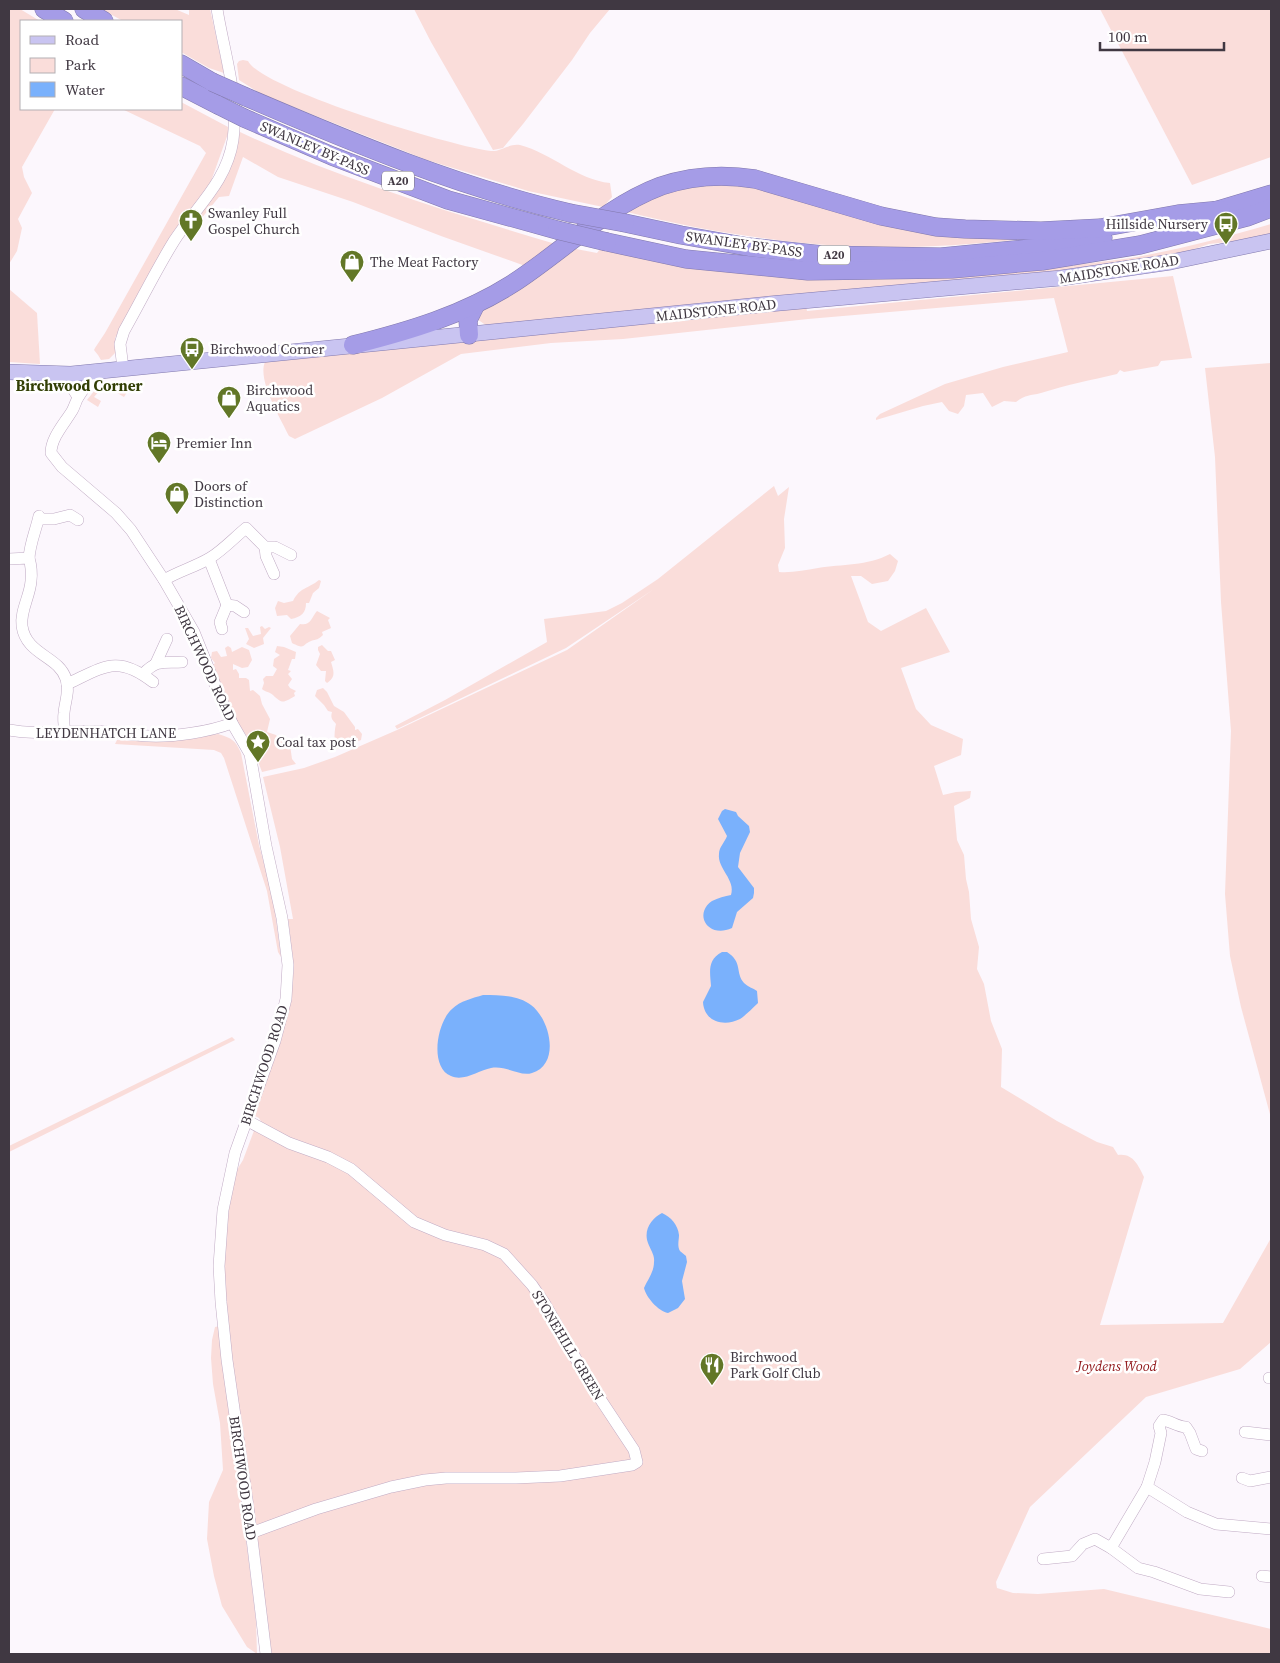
<svg xmlns="http://www.w3.org/2000/svg" width="1280" height="1663" font-family="'Source Serif 4',serif">
<rect width="100%" height="100%" fill="#fcf7fd"/>
<g fill="#faddda">
<path d="M 9,9 L 20,9 L 40,21 L 21,21 L 21,109 L 55,109 L 22,167 L 24,177 L 32,193 L 18,219 L 22,228 L 17,251 L 9,264 Z"/>
<path d="M 101,9 L 175,9 L 189,15 L 189,9 L 210,9 L 224,73 L 209,68 L 181,52 L 181,21 L 123,21 Z"/>
<path d="M 414,9 L 610,9 L 590,33 L 572,60 L 523,124 L 503,148 L 493,150 L 431,42 Z"/>
<path d="M 1100,9 L 1271,9 L 1271,157 L 1192,185 Z"/>
<path d="M 243,60 L 248,61 C 262,89 454,147 491,151 C 500,152 510,143 520,145 C 551,153 578,180 610,183 L 612,197 L 603,207 L 528,191 L 427,160 L 263,95 L 239,80 L 237,64 L 239,61 Z"/>
<path d="M 181,102 L 230,128 L 210,184 L 143,288 L 115,338 L 115,353 L 109,359 L 101,360 L 98,355 L 94,350 L 95,348 L 105,333 L 206,153 L 200,146 L 122,109 L 181,109 Z"/>
<path d="M 240,132 C 341,180 452,213 559,245 L 528,267 L 441,236 L 353,202 L 278,177 L 243,157 L 229,196 L 219,197 L 191,231 L 188,229 L 218,191 L 230,165 Z"/>
<path d="M 706,183 L 745,183 L 827,205 L 1045,237 C 977,244 909,250 840,246 C 767,241 694,229 623,211 L 668,191 Z"/>
<path d="M 1271,224 L 1271,235 L 1247,240 L 1209,244 L 1183,253 L 1061,273 L 487,326 L 477,319 L 479,309 L 571,248 L 597,253 L 600,249 L 686,267 L 1072,263 L 1073,267 L 1074,265 C 1098,262 1123,260 1147,255 C 1189,247 1230,236 1271,224 Z"/>
<path d="M 1173,276 L 1192,358 L 1161,361 L 1158,366 L 1124,372 L 1120,370 L 1117,374 C 1091,380 1066,385 1041,393 C 1030,396 1026,394 1016,402 L 1004,401 L 992,407 L 983,393 L 966,395 L 964,406 L 958,414 L 949,411 L 942,402 L 923,406 L 876,420 L 876,418 L 880,414 L 945,384 L 1003,367 L 1068,352 L 1054,298 L 808,319 L 623,339 L 551,343 L 461,354 L 382,398 L 295,439 L 289,436 C 281,419 257,380 265,362 L 806,306 L 807,311 C 929,299 1051,288 1173,276 Z"/>
<path d="M 9,289 L 37,313 L 40,364 L 9,362 Z"/>
<path d="M 1271,363 L 1271,1118 L 1241,1007 L 1230,956 L 1225,894 L 1231,731 L 1221,602 L 1215,457 L 1205,368 Z"/>
<path d="M 138,384 L 134,393 L 129,389 L 124,397 L 109,388 L 105,393 L 100,390 L 94,397 L 101,401 L 98,407 L 87,400 L 95,390 L 100,387 Z"/>
<path d="M 774,486 L 778,496 L 789,487 L 784,519 L 785,548 L 778,565 L 779,572 C 792,573 805,570 818,568 C 842,564 867,566 890,554 L 898,561 L 895,571 L 888,581 L 872,584 L 861,576 L 851,576 L 868,622 L 881,631 L 926,608 L 950,652 L 901,668 L 916,709 L 931,725 L 963,739 L 961,755 L 934,766 L 943,795 L 956,792 L 971,791 L 970,798 L 954,806 L 957,840 L 964,855 L 966,879 L 969,892 L 971,919 L 979,947 L 977,969 L 984,984 L 991,1021 L 1002,1049 L 1001,1087 L 1057,1121 L 1097,1142 L 1113,1147 L 1118,1155 C 1133,1153 1138,1165 1144,1177 L 1100,1325 L 1223,1323 L 1271,1238 L 1271,1342 L 1240,1369 L 1146,1397 L 1030,1507 L 996,1582 L 997,1588 L 1013,1593 L 1038,1594 L 1104,1589 L 1271,1629 L 1271,1654 L 270,1654 L 221,1302 L 227,1186 L 243,1160 L 255,1128 L 266,1130 L 259,1118 L 255,1116 L 291,993 L 294,968 L 288,919 L 293,919 L 280,847 L 263,777 L 304,768 L 335,757 L 397,730 L 567,650 L 654,589 L 566,648 L 397,729 L 395,726 L 445,700 L 547,642 L 544,619 L 606,611 L 622,603 L 658,579 Z"/>
<path d="M 319,580 L 321,581 L 319,588 L 313,593 L 309,603 L 306,603 C 306,613 301,617 291,619 L 287,615 L 277,616 L 275,608 L 278,601 L 284,603 L 293,601 C 300,587 308,589 319,580 Z"/>
<path d="M 317,611 L 330,618 L 328,620 L 331,628 L 322,632 L 323,635 C 318,640 317,639 311,641 C 301,645 306,650 292,643 L 290,636 L 300,624 C 311,626 311,618 317,611 Z"/>
<path d="M 262,626 L 265,629 L 269,627 L 271,628 L 263,638 L 264,644 L 254,648 L 246,644 L 249,639 L 245,628 L 248,628 L 253,636 L 261,634 L 260,627 Z"/>
<path d="M 322,645 L 328,651 L 331,651 L 335,660 L 331,662 C 334,672 336,677 327,683 L 325,681 L 326,671 L 321,671 L 316,665 L 320,654 L 318,650 L 318,647 Z"/>
<path d="M 228,646 L 231,648 L 232,652 L 242,647 L 249,650 L 252,660 L 248,667 L 242,668 L 233,664 L 233,670 L 236,669 L 239,674 L 239,678 L 246,678 L 249,680 L 250,691 L 253,690 L 260,696 L 262,704 L 270,719 L 267,732 L 276,735 L 278,738 L 284,738 L 286,743 L 290,745 L 292,759 L 296,764 L 262,772 L 250,740 L 234,719 L 213,665 L 215,663 L 211,658 L 212,652 L 217,651 L 221,657 L 227,656 L 225,648 Z"/>
<path d="M 277,646 L 284,647 L 296,652 L 295,659 L 292,659 L 288,670 L 291,671 L 288,674 L 292,679 L 288,685 L 290,688 L 296,691 L 294,693 L 295,696 C 284,702 283,705 273,695 C 270,692 265,692 262,689 L 264,683 L 263,679 L 266,676 L 273,676 L 277,669 L 273,666 L 274,659 L 280,655 L 275,652 Z"/>
<path d="M 323,688 L 327,692 L 334,706 L 344,712 L 355,727 L 355,730 L 358,729 L 362,734 L 361,740 L 339,749 L 336,748 L 337,746 L 334,745 C 335,737 334,732 336,724 C 333,720 330,719 332,712 L 328,711 L 324,705 L 315,696 L 317,690 Z"/>
<path d="M 218,734 C 232,738 236,741 241,753 L 259,845 L 273,897 L 281,957 L 278,952 L 267,891 L 224,758 L 221,753 L 214,750 L 115,744 L 117,740 L 154,742 Z"/>
<path d="M 232,1037 L 235,1040 L 9,1152 L 9,1146 Z"/>
<path d="M 220,1326 L 256,1621 L 257,1654 L 247,1647 L 222,1606 L 214,1576 L 207,1539 L 209,1502 L 223,1470 L 220,1423 L 213,1384 L 211,1358 L 212,1340 L 215,1327 Z"/>
</g>
<g fill="#7ab1fc">
<path d="M 725,809 L 736,812 L 738,816 L 749,826 L 750,832 L 740,853 L 738,867 L 754,888 L 754,893 L 753,898 L 737,912 L 732,928 C 708,939 693,914 712,901 C 718,898 725,896 731,895 C 736,880 717,868 719,854 C 719,847 725,842 727,836 L 718,819 L 722,811 Z"/>
<path d="M 722,952 L 727,952 C 743,962 735,973 744,983 C 748,987 753,988 757,991 L 758,1003 C 754,1007 745,1016 740,1019 C 724,1027 704,1022 703,1002 L 711,986 C 710,972 707,960 722,952 Z"/>
<path d="M 483,995 C 500,995 518,995 531,1005 C 550,1019 561,1064 532,1073 C 520,1077 506,1065 491,1068 C 479,1070 464,1082 451,1076 C 429,1067 437,1022 452,1009 C 460,1001 473,998 483,995 Z"/>
<path d="M 662,1213 C 671,1217 678,1225 679,1235 C 679,1240 677,1246 680,1251 C 681,1252 685,1255 686,1256 L 687,1262 L 682,1281 L 685,1299 L 678,1308 L 668,1313 C 658,1311 646,1297 644,1288 C 648,1279 654,1272 654,1262 C 655,1255 650,1249 648,1243 C 643,1230 652,1218 662,1213 Z"/>
</g>
<g fill="none" stroke-linecap="round" stroke-linejoin="round">
<defs>
<g id="minor">
<path d="M 123,368 L 120,344 L 124,331 C 141,301 156,270 174,241 C 195,208 227,182 233,140 C 239,95 224,53 217,9"/>
<path d="M 90,371 C 90,382 84,388 79,396 C 76,400 75,406 72,411 C 64,424 51,438 51,453 L 62,467 L 116,513 L 131,530 L 164,580 L 194,632 L 218,692 L 232,723 L 250,754 L 266,846 L 282,918 L 288,965 L 286,999 L 275,1041 L 235,1153 L 223,1210 L 219,1266 L 221,1302 L 227,1360 L 248,1506 L 266,1654"/>
<path d="M 71,374 L 73,389 L 78,397"/>
<path d="M 39,519 L 54,519 L 70,515 L 78,520"/>
<path d="M 265,547 L 266,556 L 274,574"/>
<path d="M 29,558 C 30,543 36,530 39,516"/>
<path d="M 9,559 L 29,558 C 31,565 32,573 31,581 C 30,596 20,611 22,626 C 26,655 59,656 66,679 C 70,691 65,701 64,713 C 63,719 64,726 65,732"/>
<path d="M 209,559 L 227,605 L 235,606 L 244,612"/>
<path d="M 164,580 C 179,571 195,567 210,558 C 223,550 234,538 246,528 L 265,547 L 275,547 L 291,555"/>
<path d="M 222,629 L 220,622 L 227,605"/>
<path d="M 156,663 L 167,639"/>
<path d="M 143,674 C 157,659 164,663 182,662"/>
<path d="M 67,684 C 104,667 117,654 153,682"/>
<path d="M 9,730 C 35,735 59,731 85,731 C 106,730 128,735 149,736 C 174,737 209,732 232,723"/>
<path d="M 246,1120 L 289,1143 L 328,1157 L 351,1169 L 414,1222 L 445,1235 L 485,1245 L 504,1254 L 532,1285 L 545,1304 L 589,1382 L 634,1450 L 637,1462 L 632,1465 L 560,1476 L 516,1478 L 446,1478 L 425,1480 L 391,1487 L 316,1509 L 251,1533"/>
<path d="M 1269,1378 L 1271,1378"/>
<path d="M 1245,1432 L 1271,1435"/>
<path d="M 1242,1478 L 1250,1481 L 1271,1477"/>
<path d="M 1147,1487 L 1187,1512 L 1216,1524 L 1271,1529"/>
<path d="M 1111,1548 L 1138,1568 L 1154,1572 L 1200,1589 L 1229,1592"/>
<path d="M 1043,1559 L 1072,1556 L 1083,1544 L 1095,1539 L 1111,1548 L 1147,1487 L 1155,1462 L 1161,1433 L 1159,1426 L 1163,1420 C 1171,1421 1177,1427 1186,1427 L 1190,1433 L 1196,1449 L 1202,1451"/>
<path d="M 1262,1576 L 1271,1577"/>
</g>
<path id="major" d="M 9,372 L 71,374 L 769,304 L 1061,278 L 1171,262 L 1271,241"/>
<g id="highway">
<path d="M 44,9 L 64,21"/>
<path d="M 84,9 L 104,21"/>
<path d="M 181,64 L 212,82"/>
<path d="M 181,86 L 218,105"/>
<path d="M 246,97 C 351,142 458,187 570,213"/>
<path d="M 244,118 L 332,156 L 448,200 L 557,230"/>
<path d="M 1211,212 L 1271,194"/>
<path d="M 625,223 L 681,235 L 749,247 L 823,255 L 941,257 L 1045,247 L 1103,238"/>
<path d="M 607,242 L 686,259 L 808,271 L 952,269 L 1042,261 L 1140,245 L 1247,217 L 1271,208"/>
<path d="M 469,335 L 468,320 L 476,304"/>
<path d="M 353,345 C 409,331 463,315 512,284 C 562,252 605,207 661,186 C 691,176 724,174 755,179 L 881,216 L 936,227 L 965,229 L 1041,231 L 1100,228 L 1178,214 L 1221,210"/>
</g>
</defs>
<use href="#minor" stroke="#c0abc4" stroke-width="12"/>
<use href="#major" stroke="#8279ad" stroke-width="16"/>
<use href="#highway" stroke="#8279ad" stroke-width="19"/>
<use href="#minor" stroke="#fff" stroke-width="11"/>
<use href="#major" stroke="#c9c4f1" stroke-width="15"/>
<use href="#highway" stroke="#a59ce7" stroke-width="18"/>
<defs>
<g id="highway-bridge">
<path d="M 212,82 L 246,97"/>
<path d="M 218,105 L 244,118"/>
<path d="M 570,213 L 625,223"/>
<path d="M 557,230 L 607,242"/>
</g>
</defs>
<use href="#highway-bridge" stroke="#8279ad" stroke-width="19" stroke-linecap="butt"/>
<use href="#highway-bridge" stroke="#a59ce7" stroke-width="18"/>
</g>
<defs>
<symbol id="church-pin" viewBox="-11 -11 22 30"><path d="M0 17L-7.5 6A9.5 9.5 0 1 1 7.5 6Z" fill="#627727" stroke="#fff"/><path d="M-1.2-6h2.4v3.5h3.3v2.4h-3.3V6h-2.4V-.1h-3.3v-2.4h3.3Z" fill="#fff"/></symbol>
<symbol id="bus-pin" viewBox="-11 -11 22 30"><path d="M0 17L-7.5 6A9.5 9.5 0 1 1 7.5 6Z" fill="#627727" stroke="#fff"/><path d="M-5-6H5V4H4V6H2V4H-2V6H-4V4H-5ZM-3.5-4V0h7V-4ZM-3.5 1.2v1.5H-2V1.2ZM2 1.2v1.5H3.5V1.2Z" fill="#fff"/></symbol>
<symbol id="shop-pin" viewBox="-11 -11 22 30"><path d="M0 17L-7.5 6A9.5 9.5 0 1 1 7.5 6Z" fill="#627727" stroke="#fff"/><path d="M-5-2.5h2.3a2.7 3.5 0 0 1 5.4 0H5L5.5 6h-11ZM-1.5-2.5h3a1.5 2.3 0 0 0-3 0Z" fill="#fff"/></symbol>
<symbol id="hotel-pin" viewBox="-11 -11 22 30"><path d="M0 17L-7.5 6A9.5 9.5 0 1 1 7.5 6Z" fill="#627727" stroke="#fff"/><path d="M-6-4.5h1.5V1H6V5H4.5V3h-9V5H-6ZM-4 0a1.8 1.8 0 1 1 3.6 0ZM.5 0V-2.5h3Q6-2.5 6 0Z" fill="#fff"/></symbol>
<symbol id="sight-pin" viewBox="-11 -11 22 30"><path d="M0 17L-7.5 6A9.5 9.5 0 1 1 7.5 6Z" fill="#627727" stroke="#fff"/><path d="M0-6L1.8-2.2L6-1.7L2.9 1.2L3.7 5.4L0 3.3L-3.7 5.4L-2.9 1.2L-6-1.7L-1.8-2.2Z" fill="#fff"/></symbol>
<symbol id="restaurant-pin" viewBox="-11 -11 22 30"><path d="M0 17L-7.5 6A9.5 9.5 0 1 1 7.5 6Z" fill="#627727" stroke="#fff"/><path d="M-5-6h1v4h1v-4h1v4h1v-4h1v5L-1.5 .5V6h-2V.5L-5-1ZM5-6V6H3V1.5H1.5Q1.5-4 5-6Z" fill="#fff"/></symbol>
</defs>
<g fill-rule="evenodd">
<use href="#church-pin" x="177" y="207" width="28" height="38"/>
<use href="#bus-pin" x="1212" y="210" width="28" height="38"/>
<use href="#shop-pin" x="338" y="248" width="28" height="38"/>
<use href="#bus-pin" x="178" y="335" width="28" height="38"/>
<use href="#shop-pin" x="215" y="384" width="28" height="38"/>
<use href="#hotel-pin" x="145" y="429" width="28" height="38"/>
<use href="#shop-pin" x="163" y="480" width="28" height="38"/>
<use href="#sight-pin" x="244" y="728" width="28" height="38"/>
<use href="#restaurant-pin" x="698" y="1351" width="28" height="38"/>
</g>
<g text-anchor="middle" stroke-width="5" stroke-linejoin="round" paint-order="stroke">
<g fill="#fff" stroke="#79747b" stroke-width="1">
<rect x="382" y="171.5" width="32" height="19" rx="4"/>
<rect x="818" y="245.5" width="32" height="19" rx="4"/>
</g>
<g font-size="12" font-weight="bold" fill="#403842">
<text x="398" y="185">A20</text>
<text x="834" y="259">A20</text>
</g>
<g font-size="14" fill="#403842" stroke="#fff">
<text transform="translate(315 148) rotate(23)" y="5">SWANLEY BY-PASS</text>
<text transform="translate(744 244) rotate(8)" y="5">SWANLEY BY-PASS</text>
<text transform="translate(1119 269) rotate(-9)" y="5">MAIDSTONE ROAD</text>
<text transform="translate(716 310) rotate(-6)" y="5">MAIDSTONE ROAD</text>
<text transform="translate(205 663) rotate(65)" y="5">BIRCHWOOD ROAD</text>
<text x="106" y="738">LEYDENHATCH LANE</text>
<text transform="translate(264 1065) rotate(-72)" y="5">BIRCHWOOD ROAD</text>
<text transform="translate(568 1345) rotate(59)" y="5">STONEHILL GREEN</text>
<text transform="translate(243 1478) rotate(82)" y="5">BIRCHWOOD ROAD</text>
</g>
<g font-size="14" fill="#403842" stroke="#fff" text-anchor="start">
<text x="208" y="218">Swanley Full<tspan x="208" dy="16">Gospel Church</tspan></text>
<text x="1208" y="229" text-anchor="end">Hillside Nursery</text>
<text x="370" y="267">The Meat Factory</text>
<text x="210" y="354">Birchwood Corner</text>
<text x="246" y="395">Birchwood<tspan x="246" dy="16">Aquatics</tspan></text>
<text x="176" y="448">Premier Inn</text>
<text x="194" y="491">Doors of<tspan x="194" dy="16">Distinction</tspan></text>
<text x="276" y="747">Coal tax post</text>
<text x="730" y="1362">Birchwood<tspan x="730" dy="16">Park Golf Club</tspan></text>
</g>
<g font-size="14" font-style="italic" fill="#941d20" stroke="#fff">
<text x="1117" y="1371">Joydens Wood</text>
</g>
<g font-size="15" font-weight="bold" fill="#323f05" stroke="#fff">
<text x="79" y="391">Birchwood Corner</text>
</g>
</g>
<rect width="1280" height="1663" fill="none" stroke="#403842" stroke-width="20"/>
<rect x="20" y="20" width="162" height="90" fill="#ffffff" stroke="#b3afb3"/>
<rect x="30" y="36" width="25" height="8" fill="#c9c4f1" stroke="#b3afb3"/>
<text x="65" y="45" font-size="15" fill="#403842">Road</text>
<rect x="30" y="58" width="25" height="15" fill="#faddda" stroke="#b3afb3"/>
<text x="65" y="70" font-size="15" fill="#403842">Park</text>
<rect x="30" y="82" width="25" height="15" fill="#7ab1fc" stroke="#b3afb3"/>
<text x="65" y="95" font-size="15" fill="#403842">Water</text>
<path d="M1100 42v8h124v-8" fill="none" stroke="#403842" stroke-width="2.5"/>
<text x="1108" y="42" font-size="15" fill="#403842" stroke="#ffffff" stroke-width="4" paint-order="stroke">100 m</text>
</svg>
